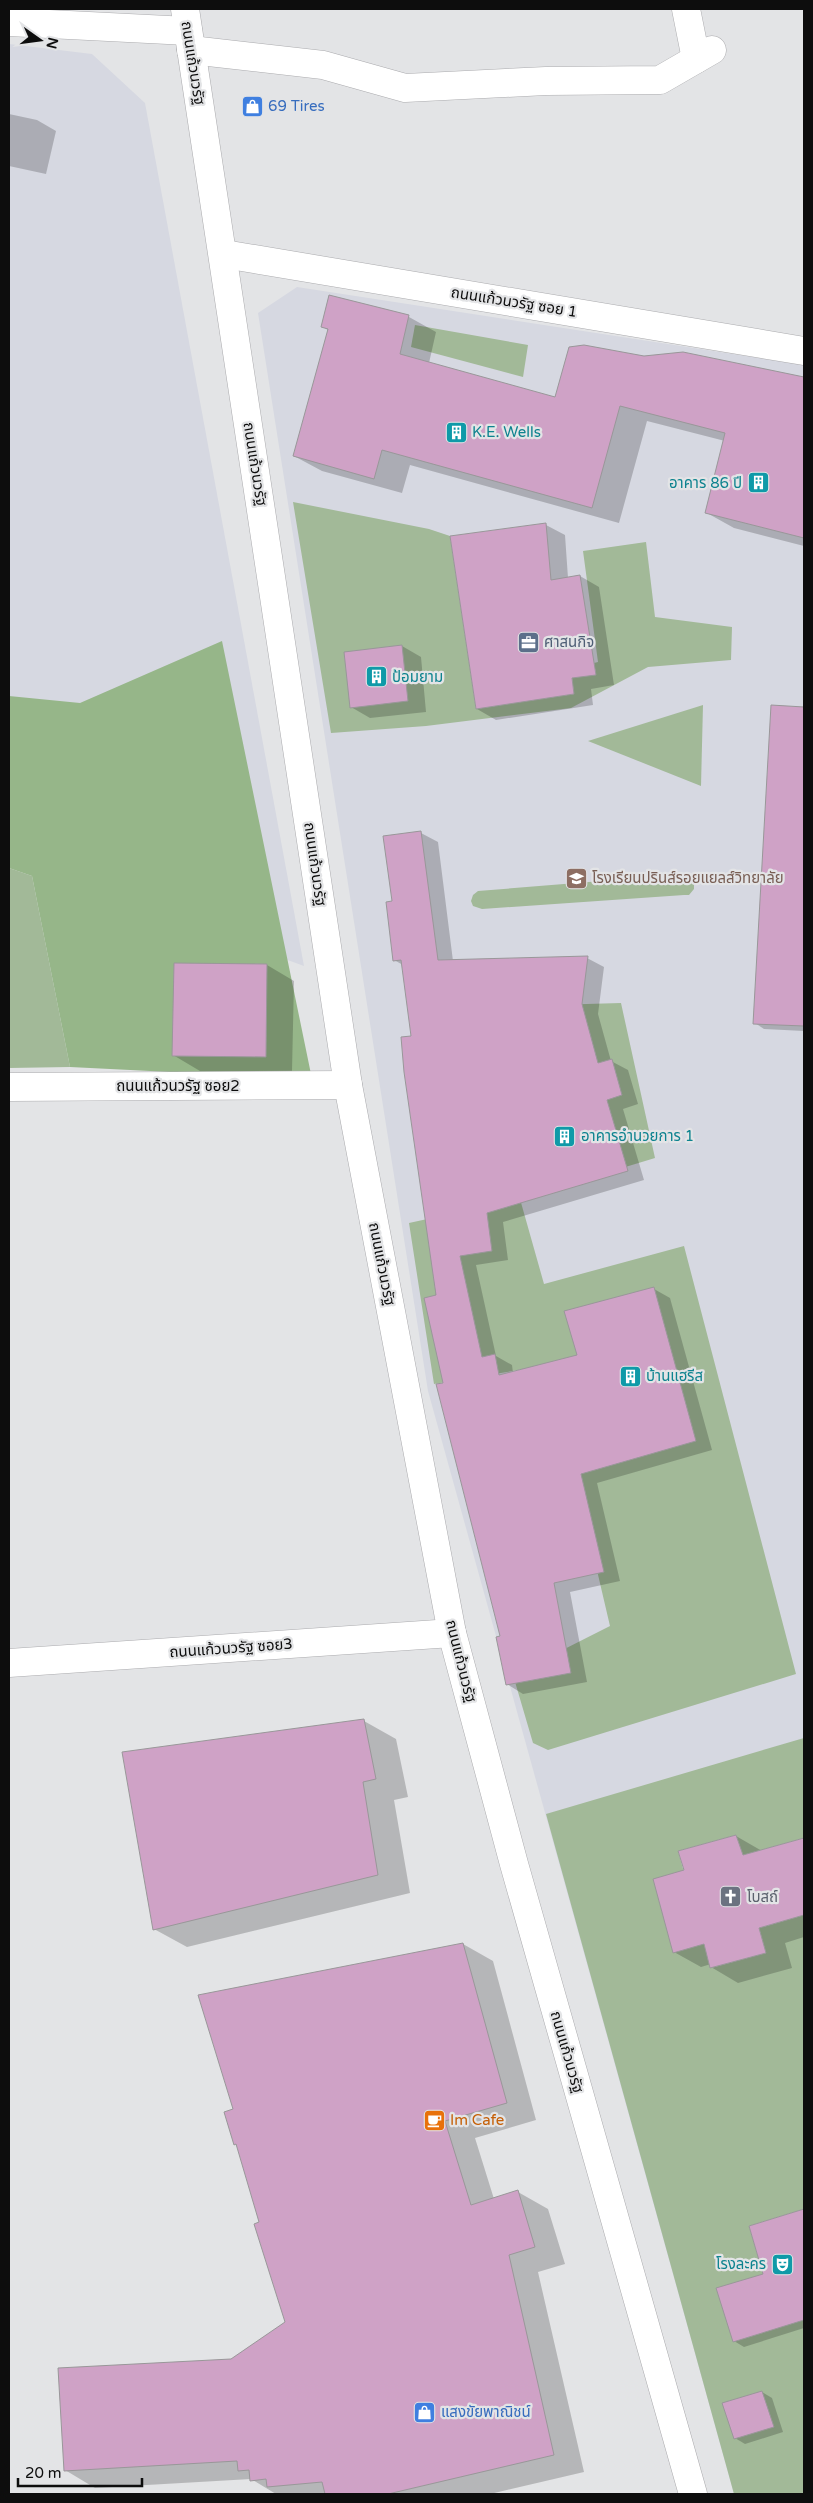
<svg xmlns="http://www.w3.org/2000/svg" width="813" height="2503" font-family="'Varela Round','Noto Sans Thai',sans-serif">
<rect width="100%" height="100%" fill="#e3e4e6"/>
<g fill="#d6d8e1">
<path d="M 9,44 L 92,54 L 145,103 L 304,966 L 9,859 Z"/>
<path d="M 297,287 L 804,365 L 804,2494 L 734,2494 L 428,1391 L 258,313 Z"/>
</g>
<g fill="#a2b998">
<path d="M 415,325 L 528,345 L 523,377 L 411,347 Z"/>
<path d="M 293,502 L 429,529 L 450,536 L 476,709 L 574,694 L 572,678 L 596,674 L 594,663 L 598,662 L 583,551 L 646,542 L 655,617 L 732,627 L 731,660 L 648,667 L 571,708 L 426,726 L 331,733 Z"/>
<path d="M 703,705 L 701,786 L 588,741 Z"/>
<path d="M 9,868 L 32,876 L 70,1067 L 9,1068 Z"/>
<path d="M 688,874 L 694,880 L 694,889 L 689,895 L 684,895 L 482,909 L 473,906 L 471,901 L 473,895 L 478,891 Z"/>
<path d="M 621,1003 L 655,1158 L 520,1199 L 544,1284 L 684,1246 L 796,1674 L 548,1750 L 533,1743 L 513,1675 L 610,1626 L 549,1365 L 434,1384 L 409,1223 L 519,1199 L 449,1008 Z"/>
<path d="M 804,1738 L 804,1838 L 743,1855 L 736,1835 L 678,1851 L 711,1968 L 766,1953 L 759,1928 L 804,1915 L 804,2209 L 749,2226 L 773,2307 L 794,2301 L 801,2321 L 804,2320 L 804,2494 L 734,2494 L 546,1814 Z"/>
</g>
<path fill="#96b689" d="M 222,641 L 312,1079 L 70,1067 L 32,876 L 9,868 L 9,696 L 80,703 Z"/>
<g fill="#0003">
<path d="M 9,114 L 37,120 L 56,131 L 46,174 L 9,166 Z"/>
<path d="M 330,297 L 409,317 L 436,332 L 429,363 L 556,399 L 644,357 L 683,353 L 804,378 L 804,546 L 734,528 L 707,513 L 725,441 L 647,421 L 619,523 L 410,465 L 402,493 L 322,471 L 294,456 L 328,330 L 323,327 Z"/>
<path d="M 546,525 L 565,535 L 568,578 L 580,576 L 599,587 L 614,685 L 591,689 L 593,705 L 496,720 L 477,709 Z"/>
<path d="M 402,646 L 421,657 L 426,712 L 370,718 L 351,707 Z"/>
<path d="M 772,707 L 804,708 L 804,1031 L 764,1029 L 755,1023 Z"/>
<path d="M 421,833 L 438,842 L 453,961 L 587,958 L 604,967 L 598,1014 L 611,1061 L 628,1070 L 638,1104 L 623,1109 L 644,1180 L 503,1222 L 508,1260 L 476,1265 L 496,1356 L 512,1365 L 513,1373 L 578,1356 L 654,1289 L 670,1298 L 712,1450 L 597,1483 L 620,1581 L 570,1592 L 587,1682 L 523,1694 L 507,1684 L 501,1637 L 444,1384 L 412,1037 L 403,965 L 394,960 L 393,902 Z"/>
<path d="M 175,964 L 267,965 L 294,981 L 292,1071 L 200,1071 L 173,1055 Z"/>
<path d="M 364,1721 L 396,1739 L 408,1797 L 394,1800 L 410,1893 L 187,1947 L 154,1929 Z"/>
<path d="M 736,1836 L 762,1851 L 804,1839 L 804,1937 L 785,1943 L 792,1968 L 738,1983 L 711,1967 L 711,1964 L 701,1967 L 674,1952 L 685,1871 Z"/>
<path d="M 463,1944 L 493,1961 L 536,2120 L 475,2138 L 494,2199 L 518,2192 L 548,2209 L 565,2264 L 538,2272 L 584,2472 L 490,2494 L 276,2494 L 251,2479 L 95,2488 L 65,2470 L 287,2323 L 260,2223 L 238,2146 L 235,2144 L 234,2110 Z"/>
<path d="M 804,2210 L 804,2328 L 744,2347 L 734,2341 L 765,2275 L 750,2227 Z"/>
<path d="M 762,2392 L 772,2398 L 783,2432 L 745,2444 L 735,2438 Z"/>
</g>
<g fill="#cfa2c6" stroke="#999799">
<path d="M 329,295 L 409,315 L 400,354 L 555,397 L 569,347 L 584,345 L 644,356 L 683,352 L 804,377 L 804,538 L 705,513 L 725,433 L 620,406 L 592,508 L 382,450 L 374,479 L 293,456 L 328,329 L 321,327 Z"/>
<path d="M 546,523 L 551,580 L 580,575 L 596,675 L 572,678 L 574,694 L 476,709 L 450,536 Z"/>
<path d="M 402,645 L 408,701 L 350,708 L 344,652 Z"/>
<path d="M 771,705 L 804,707 L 804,1026 L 753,1024 Z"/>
<path d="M 421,831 L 438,960 L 588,956 L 582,1004 L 598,1063 L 612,1059 L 622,1095 L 607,1100 L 628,1171 L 487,1213 L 492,1251 L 460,1256 L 482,1357 L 495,1354 L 499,1375 L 577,1355 L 564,1311 L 654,1287 L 696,1441 L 581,1474 L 604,1572 L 554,1583 L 571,1673 L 506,1685 L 496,1637 L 500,1636 L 436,1384 L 443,1383 L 424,1298 L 436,1295 L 404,1072 L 401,1037 L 411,1036 L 401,960 L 393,961 L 386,902 L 392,901 L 383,836 Z"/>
<path d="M 174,963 L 267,964 L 266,1057 L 172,1056 Z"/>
<path d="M 364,1719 L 376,1779 L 363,1782 L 378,1875 L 153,1930 L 122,1752 Z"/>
<path d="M 736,1835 L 743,1855 L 804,1838 L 804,1915 L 759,1928 L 766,1953 L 710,1968 L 704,1944 L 673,1953 L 653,1879 L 684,1870 L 678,1851 Z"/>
<path d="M 463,1943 L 507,2103 L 445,2121 L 471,2205 L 518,2190 L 535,2247 L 509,2255 L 554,2455 L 388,2494 L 325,2494 L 322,2482 L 267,2487 L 266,2479 L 250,2481 L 249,2470 L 238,2471 L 237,2461 L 64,2471 L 58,2368 L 231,2359 L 285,2322 L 254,2224 L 259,2222 L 236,2144 L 234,2145 L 224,2112 L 233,2109 L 198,1995 Z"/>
<path d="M 804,2209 L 804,2320 L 733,2342 L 716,2288 L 763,2274 L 749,2226 Z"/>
<path d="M 762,2391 L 774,2427 L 734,2439 L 722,2403 Z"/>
</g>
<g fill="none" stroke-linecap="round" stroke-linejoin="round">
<defs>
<g id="minor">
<path d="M 686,9 L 696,59"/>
<path d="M 9,22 L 188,31"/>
<path d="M 191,50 L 323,65 L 405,88 L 546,81 L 660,80 L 712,50"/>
<path d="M 224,254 L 804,351"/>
<path d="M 9,1087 L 348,1085"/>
<path d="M 9,1663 L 452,1633"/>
</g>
<path id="tertiary" d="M 185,9 L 348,1085 L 452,1633 L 514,1864 L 693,2494"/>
</defs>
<use href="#minor" stroke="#ababae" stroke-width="29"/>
<use href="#tertiary" stroke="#ababae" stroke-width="29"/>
<use href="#minor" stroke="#fff" stroke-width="28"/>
<use href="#tertiary" stroke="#fff" stroke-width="28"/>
</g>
<defs>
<symbol id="shop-square" viewBox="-11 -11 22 22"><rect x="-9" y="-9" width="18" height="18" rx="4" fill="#3f7fe0" stroke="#e3e4e6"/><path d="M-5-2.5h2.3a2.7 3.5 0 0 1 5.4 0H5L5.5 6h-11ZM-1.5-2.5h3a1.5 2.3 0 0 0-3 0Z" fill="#fff"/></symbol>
<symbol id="building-square" viewBox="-11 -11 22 22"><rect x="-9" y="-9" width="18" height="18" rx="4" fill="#0f9aa8" stroke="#e3e4e6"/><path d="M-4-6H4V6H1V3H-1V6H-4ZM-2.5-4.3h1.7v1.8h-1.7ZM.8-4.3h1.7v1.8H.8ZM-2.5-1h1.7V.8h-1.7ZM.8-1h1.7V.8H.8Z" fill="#fff"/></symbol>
<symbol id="office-square" viewBox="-11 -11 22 22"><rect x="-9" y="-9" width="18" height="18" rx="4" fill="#5c6f8a" stroke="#e3e4e6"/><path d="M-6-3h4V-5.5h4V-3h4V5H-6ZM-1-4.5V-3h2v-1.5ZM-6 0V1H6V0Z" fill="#fff"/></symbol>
<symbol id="school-square" viewBox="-11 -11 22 22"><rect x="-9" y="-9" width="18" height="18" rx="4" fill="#8d6e63" stroke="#e3e4e6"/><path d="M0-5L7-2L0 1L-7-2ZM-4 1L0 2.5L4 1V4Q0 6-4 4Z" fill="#fff"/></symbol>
<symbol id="church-square" viewBox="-11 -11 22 22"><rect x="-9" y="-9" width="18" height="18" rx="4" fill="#6b7280" stroke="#e3e4e6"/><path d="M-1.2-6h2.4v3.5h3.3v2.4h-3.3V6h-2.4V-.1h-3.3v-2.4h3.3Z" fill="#fff"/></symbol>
<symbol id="cafe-square" viewBox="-11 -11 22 22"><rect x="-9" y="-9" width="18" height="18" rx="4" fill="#e8710a" stroke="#e3e4e6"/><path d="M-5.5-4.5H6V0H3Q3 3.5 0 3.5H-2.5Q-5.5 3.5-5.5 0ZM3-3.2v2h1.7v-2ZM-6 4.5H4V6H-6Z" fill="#fff"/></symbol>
<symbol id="theatre-square" viewBox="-11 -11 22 22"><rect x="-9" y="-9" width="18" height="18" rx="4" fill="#0f9aa8" stroke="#e3e4e6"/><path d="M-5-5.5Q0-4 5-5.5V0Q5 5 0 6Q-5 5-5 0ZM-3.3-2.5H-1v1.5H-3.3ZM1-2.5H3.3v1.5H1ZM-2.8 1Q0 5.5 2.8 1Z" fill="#fff"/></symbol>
</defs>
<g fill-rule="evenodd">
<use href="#shop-square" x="240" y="94" width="25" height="25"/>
<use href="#building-square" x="444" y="420" width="25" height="25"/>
<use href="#building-square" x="746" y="470" width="25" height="25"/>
<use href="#office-square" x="516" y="630" width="25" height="25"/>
<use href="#building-square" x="364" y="664" width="25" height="25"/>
<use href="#school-square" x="564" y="866" width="25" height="25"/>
<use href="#building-square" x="552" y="1124" width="25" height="25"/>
<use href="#building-square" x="618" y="1364" width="25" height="25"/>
<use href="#church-square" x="718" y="1884" width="25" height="25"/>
<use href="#cafe-square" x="422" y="2108" width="25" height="25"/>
<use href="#theatre-square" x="770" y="2252" width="25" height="25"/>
<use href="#shop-square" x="412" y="2400" width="25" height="25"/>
</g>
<g text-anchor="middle" stroke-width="4.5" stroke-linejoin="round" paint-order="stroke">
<g font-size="15" fill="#0d0d0d" stroke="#e3e4e6">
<text transform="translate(193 63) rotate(81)" y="5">ถนนแก้วนวรัฐ</text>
<text transform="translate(514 302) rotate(9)" y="5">ถนนแก้วนวรัฐ ซอย 1</text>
<text transform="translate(255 464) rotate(81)" y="5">ถนนแก้วนวรัฐ</text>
<text transform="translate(315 864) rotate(82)" y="5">ถนนแก้วนวรัฐ</text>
<text x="178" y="1091">ถนนแก้วนวรัฐ ซอย2</text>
<text transform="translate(382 1264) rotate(79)" y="5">ถนนแก้วนวรัฐ</text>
<text transform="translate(231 1648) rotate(-4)" y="5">ถนนแก้วนวรัฐ ซอย3</text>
<text transform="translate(461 1661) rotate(76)" y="5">ถนนแก้วนวรัฐ</text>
<text transform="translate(567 2052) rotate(74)" y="5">ถนนแก้วนวรัฐ</text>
</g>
<g font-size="15" fill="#366cbe" stroke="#e3e4e6" text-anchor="start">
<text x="268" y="111">69 Tires</text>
<text x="441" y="2417">แสงขัยพาณิชน์</text>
</g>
<g font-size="15" fill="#0d838f" stroke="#e3e4e6" text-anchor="start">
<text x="472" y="437">K.E. Wells</text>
<text x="742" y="488" text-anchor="end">อาคาร 86 ปี</text>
<text x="392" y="682">ป้อมยาม</text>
<text x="581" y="1141">อาคารอำนวยการ 1</text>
<text x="646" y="1381">บ้านแฮรีส</text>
<text x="766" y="2269" text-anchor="end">โรงละคร</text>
</g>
<g font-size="15" fill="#4e5e75" stroke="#e3e4e6" text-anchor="start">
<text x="544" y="647">ศาสนกิจ</text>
</g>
<g font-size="15" fill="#785e54" stroke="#e3e4e6" text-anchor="start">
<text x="592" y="883">โรงเรียนปรินส์รอยแยลส์วิทยาลัย</text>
</g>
<g font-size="15" fill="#5b616d" stroke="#e3e4e6" text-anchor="start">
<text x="747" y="1902">โบสถ์</text>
</g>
<g font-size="15" fill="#c56008" stroke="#e3e4e6" text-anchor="start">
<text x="450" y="2125">Im Cafe</text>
</g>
</g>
<rect width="813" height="2503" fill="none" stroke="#0d0d0d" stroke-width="20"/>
<g transform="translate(40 40) rotate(104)" stroke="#e3e4e6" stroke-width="4" paint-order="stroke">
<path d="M0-4L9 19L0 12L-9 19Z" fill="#0d0d0d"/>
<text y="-8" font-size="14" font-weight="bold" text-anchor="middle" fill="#0d0d0d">N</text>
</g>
<path d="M18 2478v8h124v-8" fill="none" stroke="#0d0d0d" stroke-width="2.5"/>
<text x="25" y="2478" font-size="15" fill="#0d0d0d" stroke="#e3e4e6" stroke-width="4" paint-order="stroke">20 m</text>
</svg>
